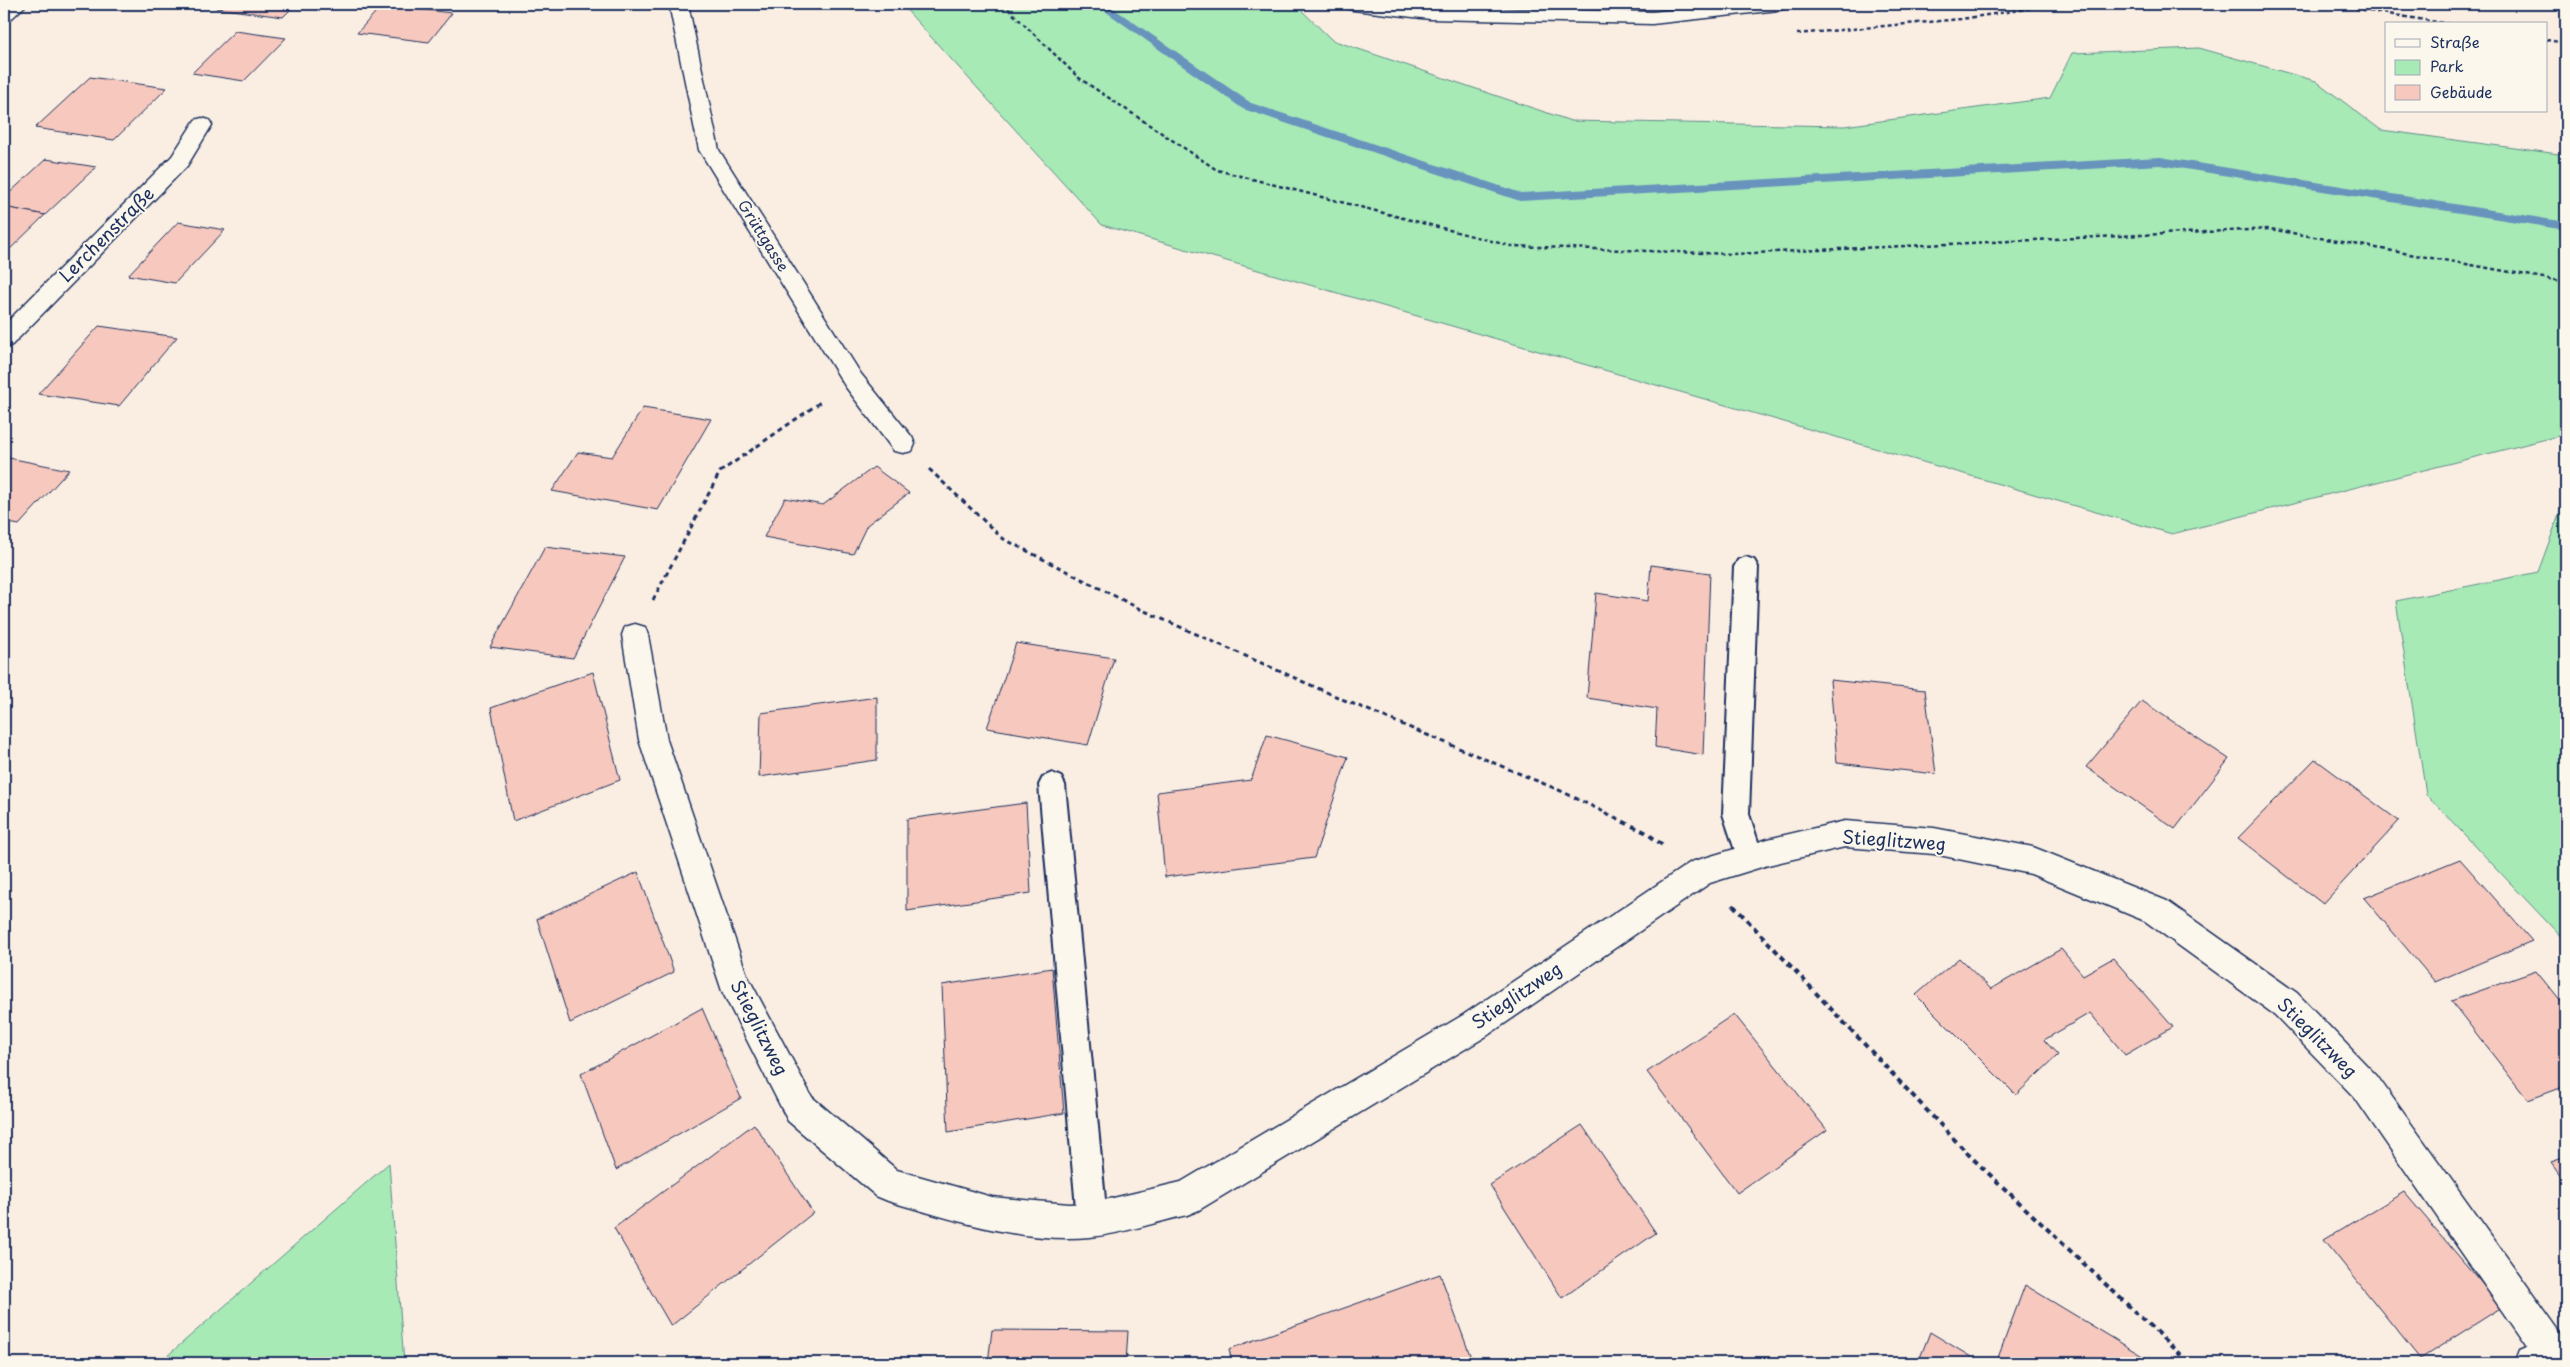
<svg xmlns="http://www.w3.org/2000/svg" width="2570" height="1367" font-family="'Playpen Sans',sans-serif">
<rect width="100%" height="100%" fill="#faeee3"/>
<filter id="ink" filterUnits="userSpaceOnUse"><feTurbulence type="fractalNoise" baseFrequency=".02" numOctaves="2"/><feDisplacementMap in="SourceGraphic" scale="10" xChannelSelector="R" yChannelSelector="G"/><feConvolveMatrix kernelMatrix="1 2 1 2 8 2 1 2 1" color-interpolation-filters="sRGB"/></filter>
<g filter="url(#ink)">
<g fill="#a7eab5" stroke="#618c8a">
<path d="M 901,4 L 1295,4 L 1332,40 L 1571,121 L 1844,126 L 2050,98 L 2072,53 L 2199,48 L 2316,81 L 2381,130 L 2566,155 L 2566,434 L 2172,534 L 1102,225 Z"/>
<path d="M 2566,496 L 2566,942 L 2426,794 L 2396,601 L 2538,572 Z"/>
<path d="M 389,1163 L 404,1363 L 159,1363 Z"/>
</g>
<g fill="none" stroke-linecap="round" stroke-linejoin="round">
<path fill="#6893bd" fill-rule="evenodd" d="M 1095,4 L 1107,4 L 1251,103 L 1521,193 L 2160,157 L 2566,222 L 2566,230 L 2160,165 L 1520,201 L 1243,109 Z"/>
</g>
<g fill="#f7c8bd" stroke="#1b2f5e">
<path d="M 221,4 L 296,4 L 283,17 L 216,8 Z"/>
<path d="M 382,5 L 452,13 L 429,42 L 357,33 Z"/>
<path d="M 235,31 L 286,38 L 244,81 L 192,73 Z"/>
<path d="M 90,77 L 167,88 L 114,140 L 35,128 Z"/>
<path d="M 46,159 L 96,167 L 45,215 L 4,207 L 4,198 Z"/>
<path d="M 4,207 L 45,215 L 4,255 Z"/>
<path d="M 178,222 L 225,230 L 175,283 L 128,275 Z"/>
<path d="M 99,326 L 177,337 L 119,406 L 38,394 Z"/>
<path d="M 643,408 L 711,419 L 658,510 L 552,491 L 578,452 L 612,457 Z"/>
<path d="M 4,457 L 69,470 L 19,525 L 4,522 Z"/>
<path d="M 874,467 L 909,493 L 867,525 L 853,554 L 764,537 L 785,498 L 823,505 Z"/>
<path d="M 545,547 L 625,557 L 573,658 L 490,647 Z"/>
<path d="M 1651,565 L 1710,573 L 1703,755 L 1655,747 L 1657,709 L 1587,698 L 1596,593 L 1648,601 Z"/>
<path d="M 1016,643 L 1114,658 L 1088,745 L 987,728 Z"/>
<path d="M 593,672 L 620,780 L 513,821 L 491,708 Z"/>
<path d="M 1830,680 L 1925,690 L 1936,774 L 1837,763 Z"/>
<path d="M 877,697 L 877,760 L 759,777 L 761,713 Z"/>
<path d="M 2142,701 L 2229,759 L 2175,829 L 2086,767 Z"/>
<path d="M 1267,735 L 1348,757 L 1314,858 L 1165,877 L 1157,792 L 1251,780 Z"/>
<path d="M 2315,759 L 2399,821 L 2323,904 L 2238,838 Z"/>
<path d="M 1026,803 L 1031,893 L 907,911 L 907,819 Z"/>
<path d="M 2460,859 L 2532,941 L 2435,982 L 2364,898 Z"/>
<path d="M 638,872 L 674,972 L 570,1023 L 537,919 Z"/>
<path d="M 2061,949 L 2083,975 L 2113,958 L 2173,1027 L 2125,1055 L 2090,1013 L 2044,1040 L 2058,1055 L 2016,1095 L 1916,995 L 1959,958 L 1991,989 Z"/>
<path d="M 1052,968 L 1064,1113 L 948,1132 L 942,985 Z"/>
<path d="M 2536,971 L 2566,1008 L 2566,1086 L 2528,1100 L 2451,1001 Z"/>
<path d="M 702,1008 L 741,1098 L 616,1170 L 581,1074 Z"/>
<path d="M 1734,1014 L 1827,1130 L 1737,1193 L 1647,1072 Z"/>
<path d="M 754,1124 L 813,1213 L 671,1326 L 614,1228 Z"/>
<path d="M 1582,1125 L 1656,1233 L 1562,1298 L 1490,1185 Z"/>
<path d="M 2566,1157 L 2566,1183 L 2551,1162 Z"/>
<path d="M 2404,1192 L 2502,1307 L 2420,1359 L 2324,1240 Z"/>
<path d="M 1440,1274 L 1473,1363 L 1232,1363 L 1229,1349 Z"/>
<path d="M 2025,1285 L 2154,1363 L 1996,1363 Z"/>
<path d="M 992,1330 L 1128,1331 L 1126,1363 L 988,1363 Z"/>
<path d="M 1930,1332 L 1981,1363 L 1918,1363 Z"/>
</g>
<g fill="none" stroke-linecap="round" stroke-linejoin="round">
<defs>
<g id="service">
<path d="M 1746,557 L 1754,560 L 1758,567 L 1749,814 L 1763,857 L 1760,866 L 1750,869 L 1740,866 L 1723,814 L 1734,567 L 1738,560 Z"/>
<path d="M 1052,773 L 1061,777 L 1065,785 L 1107,1220 L 1103,1231 L 1092,1235 L 1081,1231 L 1077,1220 L 1039,785 L 1043,777 Z"/>
</g>
<g id="minor">
<path d="M 669,4 L 688,4 L 719,150 L 861,374 L 912,437 L 915,444 L 912,451 L 903,453 L 894,451 L 845,386 L 699,150 Z"/>
<path d="M 1343,4 L 1652,12 L 1729,4 L 1789,4 L 1786,8 L 1779,10 L 1652,24 L 1430,19 L 1353,10 L 1346,8 Z"/>
<path d="M 202,118 L 209,120 L 212,125 L 187,166 L 12,345 L 4,347 L 4,325 L 172,156 L 195,120 Z"/>
<path d="M 635,624 L 645,627 L 648,635 L 667,740 L 747,975 L 812,1097 L 897,1170 L 992,1197 L 1069,1204 L 1092,1203 L 1181,1182 L 1463,1015 L 1691,862 L 1768,839 L 1845,821 L 1934,828 L 2033,847 L 2167,901 L 2297,993 L 2377,1076 L 2566,1340 L 2566,1363 L 2515,1363 L 2520,1350 L 2527,1347 L 2355,1098 L 2275,1015 L 2145,921 L 2031,874 L 1934,854 L 1845,847 L 1768,865 L 1710,883 L 1485,1037 L 1199,1210 L 1187,1215 C 1156,1222 1122,1234 1090,1237 C 1021,1243 954,1220 888,1201 L 876,1196 L 788,1121 L 722,991 L 639,740 L 622,635 L 625,627 Z"/>
</g>
<path id="tertiary" d="M 6,4 L 27,4 L 11,19 L 4,21 Z"/>
</defs>
<use href="#service" stroke="#1b2f5e" stroke-width="4"/>
<use href="#minor" stroke="#1b2f5e" stroke-width="3"/>
<use href="#tertiary" stroke="#1b2f5e" stroke-width="3"/>
<g stroke="#1b2f5e" stroke-width="2.5" stroke-dasharray="4 3" stroke-linecap="butt">
<path d="M 1003,4 L 1079,78 L 1217,170 L 1511,246 L 1733,254 L 2270,229 L 2566,282"/>
<path d="M 2328,4 L 2449,24"/>
<path d="M 1797,34 L 1961,19 L 2059,4"/>
<path d="M 2546,40 L 2566,43"/>
</g>
<g stroke="#1b2f5e" stroke-width="3" stroke-dasharray="5 4" stroke-linecap="butt">
<path d="M 929,469 L 1002,538 L 1140,609 L 1351,703 L 1561,791 L 1608,814"/>
<path d="M 653,600 L 720,472 L 822,401"/>
</g>
<g stroke="#1b2f5e" stroke-width="4" stroke-dasharray="5.5 4.5" stroke-linecap="butt">
<path d="M 1605,813 L 1645,832 L 1664,846"/>
<path d="M 1733,905 L 1969,1155 L 2189,1363"/>
</g>
<use href="#service" fill="#fbf7ec" fill-rule="evenodd"/>
<use href="#minor" fill="#fbf7ec" fill-rule="evenodd"/>
<use href="#tertiary" fill="#fbf7ec" fill-rule="evenodd"/>
</g>
</g>
<g text-anchor="middle" stroke-width="4" stroke-linejoin="round" paint-order="stroke">
<g font-size="15" fill="#1b2f5e" stroke="#fbf7ec">
<text transform="translate(763 236) rotate(58)" y="5">Grüttgasse</text>
</g>
<g font-size="18" fill="#1b2f5e" stroke="#fbf7ec">
<text transform="translate(107 235) rotate(-45)" y="6">Lerchenstraße</text>
<text transform="translate(1894 841) rotate(4)" y="6">Stieglitzweg</text>
<text transform="translate(1517 996) rotate(-34)" y="6">Stieglitzweg</text>
<text transform="translate(759 1028) rotate(63)" y="6">Stieglitzweg</text>
<text transform="translate(2317 1038) rotate(45)" y="6">Stieglitzweg</text>
</g>
</g>
<rect width="2570" height="1367" fill="none" stroke="#fbf7ec" stroke-width="20"/>
<rect x="10" y="10" width="2550" height="1347" fill="none" stroke="#1b2f5e" stroke-width="2" filter="url(#ink)"/>
<rect x="2385" y="22" width="162" height="90" fill="#fbf7ec" stroke="#a1a7b3"/>
<rect x="2395" y="39" width="25" height="8" fill="#fbf7ec" stroke="#a1a7b3"/>
<text x="2430" y="48" font-size="15" fill="#1b2f5e">Straße</text>
<rect x="2395" y="60" width="25" height="15" fill="#a7eab5" stroke="#a1a7b3"/>
<text x="2430" y="72" font-size="15" fill="#1b2f5e">Park</text>
<rect x="2395" y="85" width="25" height="15" fill="#f7c8bd" stroke="#a1a7b3"/>
<text x="2430" y="98" font-size="15" fill="#1b2f5e">Gebäude</text>
</svg>
